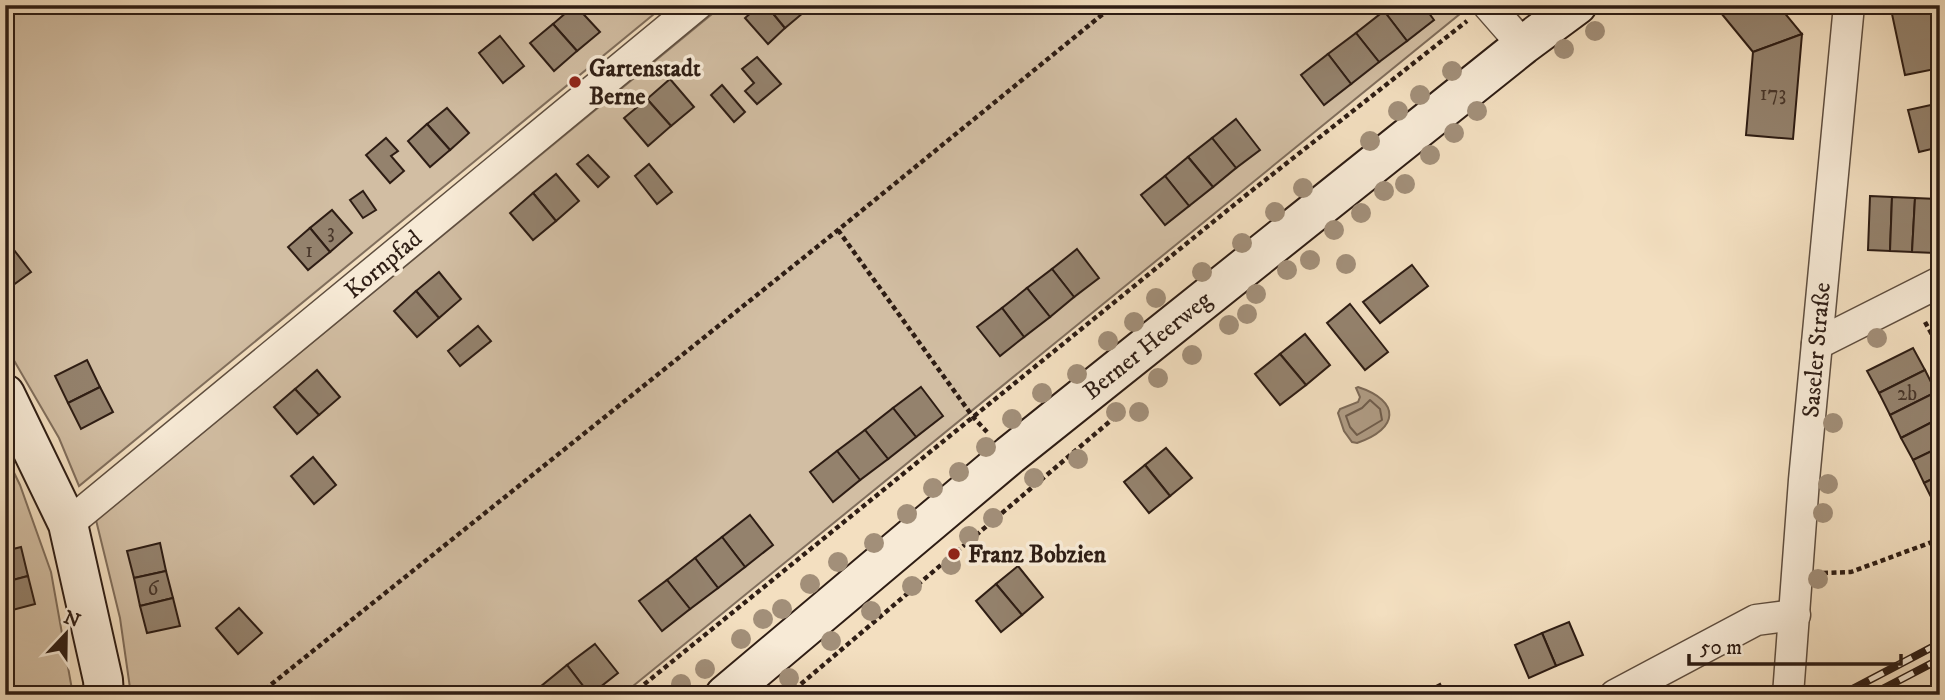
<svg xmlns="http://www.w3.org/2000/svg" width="1945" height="700" font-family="'IM FELL DW Pica',serif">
<rect width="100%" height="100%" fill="#f3dfc0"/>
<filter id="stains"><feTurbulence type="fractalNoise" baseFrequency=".00286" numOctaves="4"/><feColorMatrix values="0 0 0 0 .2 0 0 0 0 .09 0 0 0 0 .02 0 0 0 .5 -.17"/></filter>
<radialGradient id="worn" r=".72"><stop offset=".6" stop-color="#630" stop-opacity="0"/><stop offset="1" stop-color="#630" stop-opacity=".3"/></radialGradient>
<g fill="#d2bea3" stroke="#806e5c" stroke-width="2">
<path d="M 5,5 L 665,5 L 79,486 L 59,438 L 5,345 Z"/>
<path d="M 723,5 L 1463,5 L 1466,9 L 622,695 L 131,695 L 120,618 L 96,520 Z"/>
<path d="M 5,454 L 20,485 L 51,572 L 73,695 L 5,695 Z"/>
</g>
<path fill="#b09d86" stroke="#7c6a58" stroke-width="2" d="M 1358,387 C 1401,401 1399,429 1357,443 L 1352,442 L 1344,431 L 1338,413 L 1340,409 L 1358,402 L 1360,397 L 1356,388 Z"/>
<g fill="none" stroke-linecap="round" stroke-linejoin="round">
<path stroke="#6f5d4d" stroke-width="2" d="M 1370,400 L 1380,409 L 1382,420 L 1357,435 L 1350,427 L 1346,416 L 1362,408 Z"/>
</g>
<g fill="#94826d" stroke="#2e1d14" stroke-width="2">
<path d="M 575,5 L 600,32 L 577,51 L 553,24 Z"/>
<path d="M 760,5 L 766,5 L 785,28 L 768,44 L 745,18 Z"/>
<path d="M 766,5 L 796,5 L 803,13 L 785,28 Z"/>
<path d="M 1392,5 L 1423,5 L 1434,20 L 1407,41 L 1384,11 Z"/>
<path d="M 1729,5 L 1778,5 L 1802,34 L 1753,52 L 1721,13 Z"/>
<path d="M 1930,5 L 1940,5 L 1940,68 L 1905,75 L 1892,14 Z"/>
<path d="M 1384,11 L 1407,41 L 1379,62 L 1356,33 Z"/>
<path d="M 553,24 L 577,51 L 554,71 L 530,43 Z"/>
<path d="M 1356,33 L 1379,62 L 1351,84 L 1328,54 Z"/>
<path d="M 1802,34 L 1793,139 L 1746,135 L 1753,52 Z"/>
<path d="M 500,36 L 524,66 L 503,83 L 479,53 Z"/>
<path d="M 1328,54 L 1351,84 L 1324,105 L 1301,75 Z"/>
<path d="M 757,57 L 781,84 L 757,104 L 745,91 L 754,83 L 742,69 Z"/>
<path d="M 670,79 L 694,107 L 671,126 L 647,99 Z"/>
<path d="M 722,85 L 745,112 L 734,122 L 711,95 Z"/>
<path d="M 647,99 L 671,126 L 648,146 L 624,118 Z"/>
<path d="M 1940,103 L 1940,147 L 1919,152 L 1908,110 Z"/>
<path d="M 447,108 L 469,133 L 450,150 L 427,124 Z"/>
<path d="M 1236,119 L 1260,150 L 1236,168 L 1212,138 Z"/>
<path d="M 427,124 L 450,150 L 430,167 L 408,141 Z"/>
<path d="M 386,138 L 398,151 L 391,156 L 404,171 L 390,183 L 366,155 Z"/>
<path d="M 1212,138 L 1236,168 L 1213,187 L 1188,157 Z"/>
<path d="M 588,155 L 609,177 L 598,187 L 577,164 Z"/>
<path d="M 1188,157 L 1213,187 L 1189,206 L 1165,176 Z"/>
<path d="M 649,164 L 672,192 L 657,204 L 635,176 Z"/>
<path d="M 556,174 L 579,201 L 556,221 L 533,193 Z"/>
<path d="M 1165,176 L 1189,206 L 1165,225 L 1141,195 Z"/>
<path d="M 363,191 L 376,210 L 363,218 L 350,200 Z"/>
<path d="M 533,193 L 556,221 L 533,240 L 510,213 Z"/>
<path d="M 1870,196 L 1892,197 L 1890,251 L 1868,250 Z"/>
<path d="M 1892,197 L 1915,198 L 1912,252 L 1890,251 Z"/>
<path d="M 1915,198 L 1937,199 L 1935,253 L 1912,252 Z"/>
<path d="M 332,210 L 352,233 L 330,252 L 310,228 Z"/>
<path d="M 310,228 L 330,252 L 308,270 L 288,247 Z"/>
<path d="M 5,238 L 14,250 L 5,257 Z"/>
<path d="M 1077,249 L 1099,278 L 1074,297 L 1052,269 Z"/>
<path d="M 14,250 L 31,272 L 5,291 L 5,257 Z"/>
<path d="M 1412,265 L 1428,286 L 1380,323 L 1363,302 Z"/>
<path d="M 1052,269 L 1074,297 L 1050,317 L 1027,288 Z"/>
<path d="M 439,272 L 461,299 L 439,318 L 416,291 Z"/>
<path d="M 1027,288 L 1050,317 L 1024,337 L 1002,308 Z"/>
<path d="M 416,291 L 439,318 L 417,337 L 394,311 Z"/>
<path d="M 1350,304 L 1388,352 L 1365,370 L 1327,323 Z"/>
<path d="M 1002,308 L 1024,337 L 1000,356 L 977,327 Z"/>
<path d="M 478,326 L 491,341 L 460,366 L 448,351 Z"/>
<path d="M 1305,334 L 1330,365 L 1306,385 L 1280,354 Z"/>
<path d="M 1913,348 L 1925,370 L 1879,393 L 1867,371 Z"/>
<path d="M 1280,354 L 1306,385 L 1280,405 L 1255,374 Z"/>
<path d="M 87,360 L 100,387 L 68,403 L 55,376 Z"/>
<path d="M 317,370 L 340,397 L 319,415 L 295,389 Z"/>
<path d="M 1925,370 L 1936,392 L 1890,415 L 1879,393 Z"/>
<path d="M 100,387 L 113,412 L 81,429 L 68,403 Z"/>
<path d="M 921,387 L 943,416 L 916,437 L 893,408 Z"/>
<path d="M 295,389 L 319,415 L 297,434 L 274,407 Z"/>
<path d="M 1936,392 L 1940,400 L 1940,418 L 1901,438 L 1890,415 Z"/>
<path d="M 893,408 L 916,437 L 888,459 L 865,430 Z"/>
<path d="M 1940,418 L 1940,447 L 1913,460 L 1901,438 Z"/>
<path d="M 865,430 L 888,459 L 860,480 L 837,451 Z"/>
<path d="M 1940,447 L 1940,475 L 1924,483 L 1913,460 Z"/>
<path d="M 1166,448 L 1192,478 L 1170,496 L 1145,465 Z"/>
<path d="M 837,451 L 860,480 L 833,502 L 810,472 Z"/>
<path d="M 313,457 L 336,485 L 314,504 L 291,476 Z"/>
<path d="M 1145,465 L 1170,496 L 1149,513 L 1124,482 Z"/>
<path d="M 1940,475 L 1940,503 L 1935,505 L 1924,483 Z"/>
<path d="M 750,515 L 773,545 L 745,567 L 722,537 Z"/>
<path d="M 722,537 L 745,567 L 718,588 L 695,558 Z"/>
<path d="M 160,543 L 166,571 L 134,578 L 127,551 Z"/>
<path d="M 21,547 L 28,576 L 5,582 L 5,551 Z"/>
<path d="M 695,558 L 718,588 L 690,609 L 667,580 Z"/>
<path d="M 1018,566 L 1043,597 L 1022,615 L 996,584 Z"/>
<path d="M 166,571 L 173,598 L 140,606 L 134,578 Z"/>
<path d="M 28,576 L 35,604 L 5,612 L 5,582 Z"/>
<path d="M 667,580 L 690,609 L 662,631 L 639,601 Z"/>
<path d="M 996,584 L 1022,615 L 1001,632 L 976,601 Z"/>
<path d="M 173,598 L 180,626 L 147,633 L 140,606 Z"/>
<path d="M 239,608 L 262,633 L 238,654 L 216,628 Z"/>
<path d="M 1569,622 L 1583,655 L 1556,666 L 1542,633 Z"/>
<path d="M 1542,633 L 1556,666 L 1529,678 L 1515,645 Z"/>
<path d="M 595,644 L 618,673 L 590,695 L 567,665 Z"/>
<path d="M 567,665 L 590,695 L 546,695 L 540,687 Z"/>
<path d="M 1440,684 L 1445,695 L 1419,695 Z"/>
<path d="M 540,687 L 546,695 L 529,695 Z"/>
</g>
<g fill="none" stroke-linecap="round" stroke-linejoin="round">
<defs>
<g id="street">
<path d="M 1488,5 L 1523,45"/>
<path d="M 1817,344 L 1940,282"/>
<path d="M 68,524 L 697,5"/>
<path d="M 1615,695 L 1756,620 L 1795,615"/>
<path d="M 1788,695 L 1804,480 L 1849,5"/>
</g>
<g id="secondary">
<path d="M 5,394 L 68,524 L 103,680 L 104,695"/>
<path d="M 725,695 L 1010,455 L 1523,45 L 1577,5"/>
</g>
</defs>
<use href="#street" stroke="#5f4e3f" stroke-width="33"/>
<use href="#secondary" stroke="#2e1d14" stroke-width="42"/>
<g stroke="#2e1d14" stroke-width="4.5" stroke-dasharray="5 3.5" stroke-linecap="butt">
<path d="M 838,230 L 973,417 L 987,432"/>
<path d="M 1925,322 L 1940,349"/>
<path d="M 1823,573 L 1851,572 L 1940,539"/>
<path d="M 258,695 L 838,230 L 1114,5"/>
<path d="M 631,695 L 1245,196 L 1467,21"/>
<path d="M 788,695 L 1115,417"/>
</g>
<use href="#street" stroke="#f7ead6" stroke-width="30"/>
<use href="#secondary" stroke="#f7ead6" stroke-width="38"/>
<defs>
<g id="rail">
<path d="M 1841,695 L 1940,643"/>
<path d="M 1871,695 L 1940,659"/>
</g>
</defs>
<use href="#rail" stroke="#2e1d14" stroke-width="8"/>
<use href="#rail" stroke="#f7ead6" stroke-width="5" stroke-dasharray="16" stroke-linecap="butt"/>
</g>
<g fill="#a28f79">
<circle cx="1595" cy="31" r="10"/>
<circle cx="1564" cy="49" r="10"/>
<circle cx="1452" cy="71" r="10"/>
<circle cx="1420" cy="95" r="10"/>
<circle cx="1398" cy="111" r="10"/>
<circle cx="1477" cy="111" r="10"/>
<circle cx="1454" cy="133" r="10"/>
<circle cx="1370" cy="141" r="10"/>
<circle cx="1430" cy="155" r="10"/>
<circle cx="1405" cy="184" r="10"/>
<circle cx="1303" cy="188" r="10"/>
<circle cx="1384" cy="191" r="10"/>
<circle cx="1275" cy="212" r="10"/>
<circle cx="1361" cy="213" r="10"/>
<circle cx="1334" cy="230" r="10"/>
<circle cx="1242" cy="243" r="10"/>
<circle cx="1310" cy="260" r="10"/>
<circle cx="1346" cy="264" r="10"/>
<circle cx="1287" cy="270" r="10"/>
<circle cx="1202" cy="272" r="10"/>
<circle cx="1256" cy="294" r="10"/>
<circle cx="1156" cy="298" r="10"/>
<circle cx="1247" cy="314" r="10"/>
<circle cx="1134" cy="322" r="10"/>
<circle cx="1229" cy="325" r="10"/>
<circle cx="1877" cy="338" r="10"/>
<circle cx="1108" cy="341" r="10"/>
<circle cx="1192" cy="355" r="10"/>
<circle cx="1077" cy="374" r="10"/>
<circle cx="1158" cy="378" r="10"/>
<circle cx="1042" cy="393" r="10"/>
<circle cx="1116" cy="412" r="10"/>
<circle cx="1139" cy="412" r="10"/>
<circle cx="1012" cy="419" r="10"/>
<circle cx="1833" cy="423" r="10"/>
<circle cx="986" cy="447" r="10"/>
<circle cx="1078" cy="459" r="10"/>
<circle cx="959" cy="472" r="10"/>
<circle cx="1034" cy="478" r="10"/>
<circle cx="1828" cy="484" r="10"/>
<circle cx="933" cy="488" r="10"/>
<circle cx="1823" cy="513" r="10"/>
<circle cx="907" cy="514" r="10"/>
<circle cx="993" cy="518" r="10"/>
<circle cx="969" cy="536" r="10"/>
<circle cx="874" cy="543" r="10"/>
<circle cx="838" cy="562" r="10"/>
<circle cx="951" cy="565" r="10"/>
<circle cx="1818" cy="579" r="10"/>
<circle cx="810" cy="584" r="10"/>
<circle cx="912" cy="586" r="10"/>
<circle cx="782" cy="609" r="10"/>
<circle cx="871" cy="611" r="10"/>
<circle cx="763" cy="619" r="10"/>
<circle cx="741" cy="639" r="10"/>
<circle cx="831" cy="641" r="10"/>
<circle cx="705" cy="669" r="10"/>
<circle cx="789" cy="678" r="10"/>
<circle cx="681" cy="684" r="10"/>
</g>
<g fill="#8f2418" stroke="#f7ead6" stroke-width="2.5">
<circle cx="575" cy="82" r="7"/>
<circle cx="954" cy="554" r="7"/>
</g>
<g text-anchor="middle" stroke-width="7" stroke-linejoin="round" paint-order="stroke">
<g font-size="21" fill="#48362a">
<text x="1773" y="100">173</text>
<text x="331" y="238">3</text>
<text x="309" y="257">1</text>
<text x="1907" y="400">2b</text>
<text x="153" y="595">6</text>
</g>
<g font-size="24" font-weight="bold" fill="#2e1d14" stroke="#f7ead6" text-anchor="start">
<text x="589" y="76">Gartenstadt<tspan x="589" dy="28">Berne</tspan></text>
<text x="968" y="562">Franz Bobzien</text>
</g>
<g font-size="24" fill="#2e1d14" stroke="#f7ead6">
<text transform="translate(383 264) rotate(-40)" y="8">Kornpfad</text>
<text transform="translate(1147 345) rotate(-39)" y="8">Berner Heerweg</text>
<text transform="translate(1816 350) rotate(-85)" y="8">Saseler Straße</text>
</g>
</g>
<rect width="1945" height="700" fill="none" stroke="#f3dfc0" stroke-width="28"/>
<rect x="7" y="7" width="1931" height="686" fill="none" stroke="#2e1d14" stroke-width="3.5"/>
<rect x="14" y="14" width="1917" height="672" fill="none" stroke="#2e1d14" stroke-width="2"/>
<g transform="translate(66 634) rotate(22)" stroke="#f7ead6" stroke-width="5" paint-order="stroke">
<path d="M0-5L12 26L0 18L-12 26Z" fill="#2e1d14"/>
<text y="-10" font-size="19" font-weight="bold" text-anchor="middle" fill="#2e1d14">N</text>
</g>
<path d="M1689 654v10h212v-10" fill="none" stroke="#2e1d14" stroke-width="3.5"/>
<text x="1700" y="654" font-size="21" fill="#2e1d14" stroke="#f7ead6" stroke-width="5" paint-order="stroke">50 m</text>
<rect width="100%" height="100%" filter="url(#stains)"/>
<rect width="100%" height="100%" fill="url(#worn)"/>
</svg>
